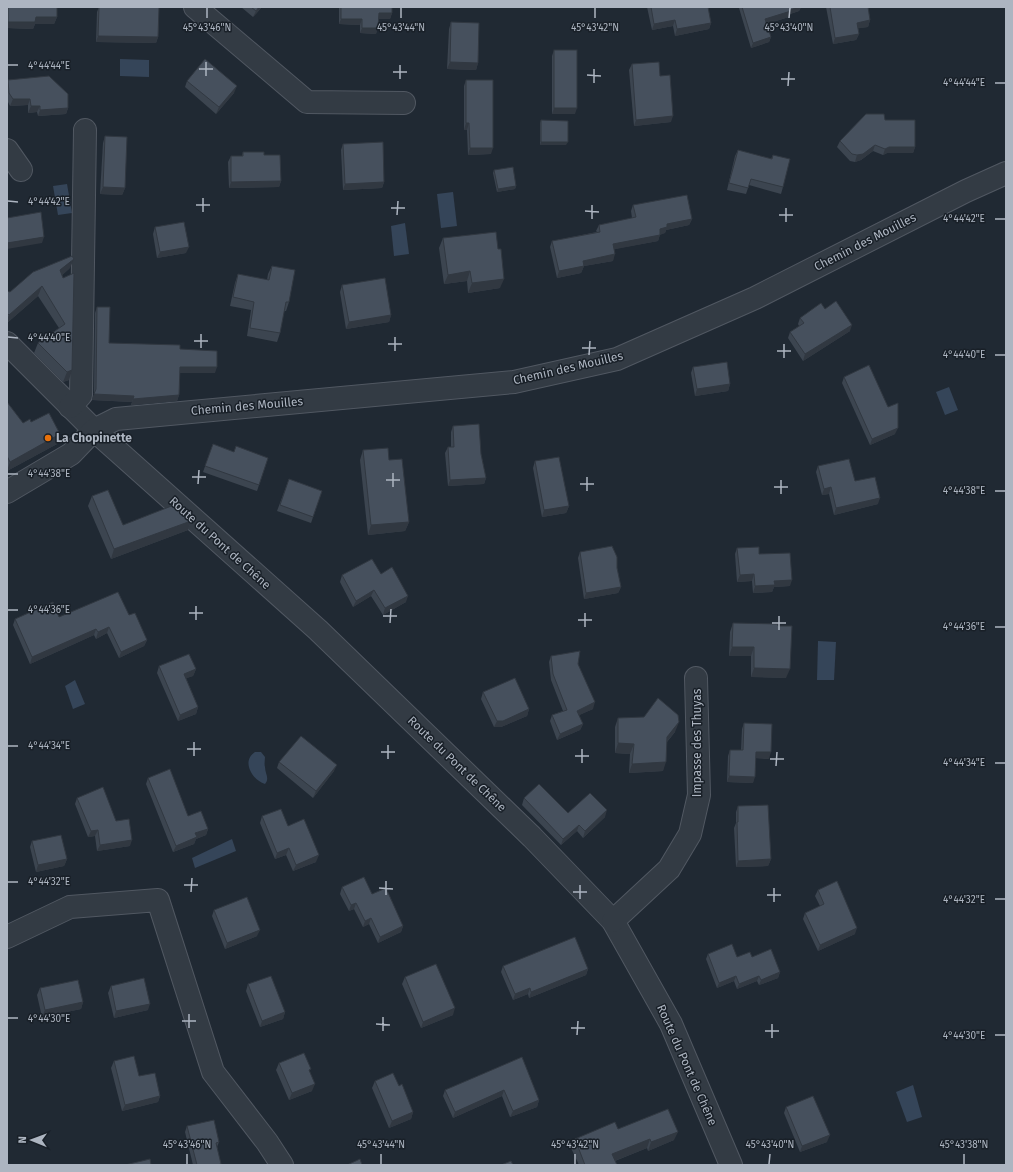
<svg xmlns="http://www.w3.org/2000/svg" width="1013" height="1172" font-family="'Fira Sans',sans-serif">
<rect width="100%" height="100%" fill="#202933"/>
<g fill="#354559">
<path d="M 120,59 L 149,60 L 149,77 L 120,76 Z"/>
<path d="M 67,184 L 72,213 L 58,215 L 53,186 Z"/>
<path d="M 453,192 L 457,226 L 441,228 L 437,194 Z"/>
<path d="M 405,223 L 409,254 L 394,256 L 391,226 Z"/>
<path d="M 949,387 L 958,410 L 945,415 L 936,392 Z"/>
<path d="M 818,641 L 836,642 L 834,680 L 817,680 Z"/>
<path d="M 75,680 L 85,704 L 73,709 L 65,686 Z"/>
<path d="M 255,752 L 261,752 L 265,757 C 265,760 264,764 265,767 C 265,774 270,778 265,784 C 252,780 241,761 255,752 Z"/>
<path d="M 232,839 L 236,851 L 195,868 L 192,858 Z"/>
<path d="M 913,1085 L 922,1117 L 907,1122 L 896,1092 Z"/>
</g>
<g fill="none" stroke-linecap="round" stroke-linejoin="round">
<defs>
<g id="minor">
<path d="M 195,7 L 307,102 L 404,103"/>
<path d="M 7,150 L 21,170"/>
<path d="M 7,343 L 94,430 L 318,630 L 532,837 L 613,921 L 671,1024 L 731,1165"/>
<path d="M 70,407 L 81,395 L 85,130"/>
<path d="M 7,492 L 71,454 L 94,430 L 116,419 L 514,382 L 617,359 L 755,298 L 966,191 L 1006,173"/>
<path d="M 613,921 L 669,869 L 690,834 L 699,795 L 696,678"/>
<path d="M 7,937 L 70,907 L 158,900 L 213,1072 L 267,1142 L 282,1165"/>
</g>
</defs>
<use href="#minor" stroke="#515862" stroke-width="24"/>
<use href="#minor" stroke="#333b44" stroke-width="22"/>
</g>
<g fill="#3c4550">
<path d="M 7,7 L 57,17 L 54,24 L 35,24 L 33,29 L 7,28 Z"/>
<path d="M 99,7 L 159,7 L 158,37 L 156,43 L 96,42 L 97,12 Z"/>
<path d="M 241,7 L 262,7 L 253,17 Z"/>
<path d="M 339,7 L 392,7 L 392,13 L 390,19 L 379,19 L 376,34 L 360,33 L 360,25 L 339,24 Z"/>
<path d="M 647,7 L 708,7 L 711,23 L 709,29 L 675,36 L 673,26 L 652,30 Z"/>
<path d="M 740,7 L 801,7 L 799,11 L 790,14 L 789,17 L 766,24 L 771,37 L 769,42 L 751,48 L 739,8 Z"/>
<path d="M 826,7 L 868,7 L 870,20 L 868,27 L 858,28 L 859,34 L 856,40 L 833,44 Z"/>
<path d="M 451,22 L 478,63 L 476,70 L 447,69 L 449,29 Z"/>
<path d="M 554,50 L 575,114 L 552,114 L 552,56 Z"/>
<path d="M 632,64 L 660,76 L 671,122 L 634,126 L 629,70 Z"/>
<path d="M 8,80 L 68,108 L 66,114 L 38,116 L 37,112 L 28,113 L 28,105 L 10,106 L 7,100 L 7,83 Z"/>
<path d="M 466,80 L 491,154 L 468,155 L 467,130 L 464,130 L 464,86 Z"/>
<path d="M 187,81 L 234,93 L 216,114 L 185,87 Z"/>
<path d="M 541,120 L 566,145 L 540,145 L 540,123 Z"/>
<path d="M 885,120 L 915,147 L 913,153 L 887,153 L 883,155 L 873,151 L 861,160 L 855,162 L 850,161 L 837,147 L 840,141 Z"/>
<path d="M 105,136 L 125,188 L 122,195 L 100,194 L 103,143 Z"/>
<path d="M 343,144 L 384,182 L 382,188 L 343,190 L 341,150 Z"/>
<path d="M 738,150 L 771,159 L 773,155 L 783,187 L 781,194 L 749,185 L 746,194 L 727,190 L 735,156 Z"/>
<path d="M 243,152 L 264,155 L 281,181 L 279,187 L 229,188 L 228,162 L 231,156 L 242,156 Z"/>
<path d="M 494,170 L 516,186 L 515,189 L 497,192 L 493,173 Z"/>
<path d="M 633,205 L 692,219 L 689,225 L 666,230 L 665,233 L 660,234 L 658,241 L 614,249 L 613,261 L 584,266 L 581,273 L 557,278 L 550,247 L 552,241 L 597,232 L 596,231 L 599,225 L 632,218 L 631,211 Z"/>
<path d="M 155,227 L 186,253 L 157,258 L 153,234 Z"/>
<path d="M 443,238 L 500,288 L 468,293 L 467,281 L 444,284 L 439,248 Z"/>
<path d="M 272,266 L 289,302 L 286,311 L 284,311 L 280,333 L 277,342 L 247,336 L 251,310 L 230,306 L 235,283 L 238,274 L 267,280 L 268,274 Z"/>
<path d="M 70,268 L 62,275 L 69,380 L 63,382 L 34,353 L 38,343 L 59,328 L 38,296 L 7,323 L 7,291 L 10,292 Z"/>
<path d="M 342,285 L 391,315 L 389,322 L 346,329 L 340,292 Z"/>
<path d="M 97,307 L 109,343 L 180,349 L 215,373 L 180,373 L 179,395 L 177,401 L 131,405 L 132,402 L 92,400 L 94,395 L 95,313 Z"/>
<path d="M 825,309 L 850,331 L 803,361 L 788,338 L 790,332 L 799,326 L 798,324 L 800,318 Z"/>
<path d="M 693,367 L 730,384 L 728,391 L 695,396 L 691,373 Z"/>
<path d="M 844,377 L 888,407 L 895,434 L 870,445 L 842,383 Z"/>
<path d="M 7,402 L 23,423 L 31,422 L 57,444 L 7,471 Z"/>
<path d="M 453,426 L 481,454 L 486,478 L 484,484 L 448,486 L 445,453 L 448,447 L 451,447 L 451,432 Z"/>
<path d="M 213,444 L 234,452 L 268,458 L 257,491 L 203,472 Z"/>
<path d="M 363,450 L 389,460 L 409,522 L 405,531 L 368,535 L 360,460 Z"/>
<path d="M 535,461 L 569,506 L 566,513 L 542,517 L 533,468 Z"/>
<path d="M 818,466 L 855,481 L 878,504 L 834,515 L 829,494 L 822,495 L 816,472 Z"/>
<path d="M 289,479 L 322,491 L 311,523 L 277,511 Z"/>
<path d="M 92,496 L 123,525 L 191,521 L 188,530 L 111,559 L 88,506 Z"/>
<path d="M 737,548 L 759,554 L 790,586 L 774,587 L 772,592 L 753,593 L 752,581 L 737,582 L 735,554 Z"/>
<path d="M 580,552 L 617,568 L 621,587 L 618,593 L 584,599 L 578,558 Z"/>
<path d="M 381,574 L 406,602 L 383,615 L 371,596 L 353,607 L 340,582 L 342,575 Z"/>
<path d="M 129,615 L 147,640 L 144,646 L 119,658 L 107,633 L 96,639 L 94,635 L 30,664 L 13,625 L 15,619 Z"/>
<path d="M 733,623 L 778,626 L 786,678 L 751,677 L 751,656 L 729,656 L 730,632 Z"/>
<path d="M 551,656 L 593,709 L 579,715 L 583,724 L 580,730 L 557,740 L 550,721 L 552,715 L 563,711 L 551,680 L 549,662 Z"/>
<path d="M 159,666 L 196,669 L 193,676 L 186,678 L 198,707 L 196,714 L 178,721 L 157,673 Z"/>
<path d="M 483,692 L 529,709 L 527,716 L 501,727 L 494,727 L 481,699 Z"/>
<path d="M 618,718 L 675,732 L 667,742 L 663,771 L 629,773 L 630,754 L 615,753 L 615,727 Z"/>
<path d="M 744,723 L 769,759 L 756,758 L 753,783 L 727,782 L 728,756 L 730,750 L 741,750 L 742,729 Z"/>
<path d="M 279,762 L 334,771 L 313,798 L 277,768 Z"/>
<path d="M 148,778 L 188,816 L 208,829 L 206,835 L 196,839 L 194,844 L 173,852 L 146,784 Z"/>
<path d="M 77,798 L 116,821 L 130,846 L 97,851 L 95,836 L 88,837 L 75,804 Z"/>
<path d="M 524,798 L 568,813 L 605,817 L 583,838 L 577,831 L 561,845 L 522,805 Z"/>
<path d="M 738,806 L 771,859 L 768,866 L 736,867 L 734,828 L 736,823 L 736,812 Z"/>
<path d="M 262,816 L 316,862 L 293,871 L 286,855 L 275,859 L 260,823 Z"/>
<path d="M 32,841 L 67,859 L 64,866 L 36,872 L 30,847 Z"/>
<path d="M 342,887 L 372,894 L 403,926 L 401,932 L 378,943 L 369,924 L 363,927 L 354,909 L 349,911 L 340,894 Z"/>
<path d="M 818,890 L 855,934 L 818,951 L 803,919 L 805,913 L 820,906 L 815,896 Z"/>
<path d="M 214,910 L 257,936 L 225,949 L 212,916 Z"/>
<path d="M 708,954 L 737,957 L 752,957 L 780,972 L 778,978 L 759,985 L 757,981 L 737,989 L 734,981 L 717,988 L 706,959 Z"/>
<path d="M 503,966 L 588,969 L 586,975 L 529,998 L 528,994 L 513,1000 L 501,972 Z"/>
<path d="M 405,977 L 453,1015 L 421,1028 L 402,984 Z"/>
<path d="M 248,984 L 285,1012 L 283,1019 L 260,1027 L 246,991 Z"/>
<path d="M 111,986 L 148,1010 L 114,1018 L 108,993 Z"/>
<path d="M 40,988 L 83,1002 L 81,1009 L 42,1017 L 37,995 Z"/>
<path d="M 522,1057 L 539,1100 L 537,1107 L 510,1117 L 502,1096 L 453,1118 L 443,1096 L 445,1090 Z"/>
<path d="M 114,1061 L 139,1076 L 160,1096 L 158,1102 L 122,1111 L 111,1068 Z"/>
<path d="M 279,1063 L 310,1072 L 312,1091 L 289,1100 L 276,1070 Z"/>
<path d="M 375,1081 L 399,1086 L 413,1112 L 411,1119 L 389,1128 L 372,1088 Z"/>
<path d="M 786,1107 L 827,1142 L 800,1152 L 784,1113 Z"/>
<path d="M 187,1126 L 219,1142 L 217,1147 L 221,1165 L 193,1165 L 185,1132 Z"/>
<path d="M 618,1129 L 674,1140 L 648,1151 L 647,1148 L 615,1161 L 617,1165 L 579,1165 L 571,1148 L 575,1139 Z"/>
</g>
<g fill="#313841">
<path d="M 259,7 L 262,7 L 253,17 L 256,11 Z"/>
<path d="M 798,7 L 801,7 L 799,11 L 790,14 L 789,17 L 763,25 L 765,19 Z"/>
<path d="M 379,13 L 392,13 L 390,19 L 377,19 Z"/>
<path d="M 36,17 L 57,17 L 54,24 L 35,24 L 33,29 L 7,28 L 7,24 L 8,22 Z"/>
<path d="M 341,19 L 362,19 L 360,25 L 339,24 Z"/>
<path d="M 675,20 L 673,26 L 652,30 L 654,24 Z"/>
<path d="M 870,20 L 868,27 L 854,29 L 857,23 Z"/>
<path d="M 711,23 L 709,29 L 675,36 L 677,29 Z"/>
<path d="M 362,28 L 378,28 L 376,34 L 360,33 Z"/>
<path d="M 859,34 L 856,40 L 833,44 L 835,38 Z"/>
<path d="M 98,36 L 158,37 L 156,43 L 96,42 Z"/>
<path d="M 771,37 L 769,42 L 751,48 L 753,43 Z"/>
<path d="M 450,62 L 478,63 L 476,70 L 447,69 Z"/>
<path d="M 237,86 L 234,93 L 216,114 L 219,107 Z"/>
<path d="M 13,99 L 30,99 L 28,105 L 10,106 Z"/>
<path d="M 31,106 L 40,106 L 37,112 L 28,113 Z"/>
<path d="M 68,108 L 66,114 L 38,116 L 40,110 Z"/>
<path d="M 554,108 L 577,108 L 575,114 L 552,114 Z"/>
<path d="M 673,116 L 671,122 L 634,126 L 636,120 Z"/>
<path d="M 466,123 L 469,123 L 467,130 L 464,130 Z"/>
<path d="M 541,142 L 568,142 L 566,145 L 540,145 Z"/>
<path d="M 875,145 L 873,151 L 861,160 L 855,162 L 857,155 Z"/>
<path d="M 889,147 L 915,147 L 913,153 L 887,153 L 883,155 L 885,149 Z"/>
<path d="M 470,148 L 493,148 L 491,154 L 468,155 Z"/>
<path d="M 281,181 L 279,187 L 229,188 L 231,182 Z"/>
<path d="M 384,182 L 382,188 L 343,190 L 345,184 Z"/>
<path d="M 516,186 L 515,189 L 497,192 L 498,189 Z"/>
<path d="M 103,187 L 125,188 L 122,195 L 100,194 Z"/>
<path d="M 692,219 L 689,225 L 666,230 L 665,233 L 660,235 L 658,241 L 611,250 L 613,244 L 660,229 L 667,224 Z"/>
<path d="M 44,237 L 42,243 L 7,249 L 7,243 Z"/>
<path d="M 189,247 L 186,253 L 157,258 L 160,252 Z"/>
<path d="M 615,254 L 613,261 L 584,266 L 581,273 L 557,278 L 559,271 L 583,261 Z"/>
<path d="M 74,259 L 70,268 L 57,280 L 60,270 Z"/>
<path d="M 470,271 L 467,281 L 444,284 L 448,275 Z"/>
<path d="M 504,279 L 500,288 L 468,293 L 472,283 Z"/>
<path d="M 42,286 L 38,296 L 7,323 L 7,319 L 9,315 Z"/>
<path d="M 391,315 L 389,322 L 346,329 L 349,322 Z"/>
<path d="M 852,325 L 850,331 L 803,361 L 805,354 Z"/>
<path d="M 180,367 L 217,367 L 215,373 L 178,373 Z"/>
<path d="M 72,370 L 69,380 L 63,382 L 67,372 Z"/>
<path d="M 730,384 L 728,391 L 695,396 L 697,389 Z"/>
<path d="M 94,394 L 134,396 L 132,402 L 92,400 Z"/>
<path d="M 179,395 L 177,401 L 131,405 L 133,399 Z"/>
<path d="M 898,428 L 895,434 L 870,445 L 872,439 Z"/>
<path d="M 60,434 L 57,444 L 7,471 L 10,462 Z"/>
<path d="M 486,478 L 484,484 L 448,486 L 450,480 Z"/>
<path d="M 831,487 L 829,494 L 822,495 L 824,489 Z"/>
<path d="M 880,498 L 878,504 L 834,515 L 836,508 Z"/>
<path d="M 569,506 L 566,513 L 542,517 L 544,510 Z"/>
<path d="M 191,521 L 188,530 L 111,559 L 114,549 Z"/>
<path d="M 409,522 L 405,531 L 368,535 L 371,525 Z"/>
<path d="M 754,574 L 752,581 L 737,582 L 740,575 Z"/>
<path d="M 792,580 L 790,586 L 774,587 L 772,592 L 753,593 L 755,586 L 774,581 Z"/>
<path d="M 621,587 L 618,593 L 584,599 L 586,593 Z"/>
<path d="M 374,590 L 371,596 L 353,607 L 356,601 Z"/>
<path d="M 408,596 L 406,602 L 383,615 L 385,608 Z"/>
<path d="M 109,627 L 107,633 L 96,639 L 98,632 Z"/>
<path d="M 96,629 L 94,635 L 30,664 L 32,657 Z"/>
<path d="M 147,640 L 144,646 L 119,658 L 121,652 Z"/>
<path d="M 732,647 L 754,647 L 751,656 L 729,656 Z"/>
<path d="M 754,668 L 790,669 L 786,678 L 751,677 Z"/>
<path d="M 196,669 L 193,676 L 182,680 L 184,674 Z"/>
<path d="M 595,702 L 593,709 L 575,717 L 577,711 Z"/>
<path d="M 198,707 L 196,714 L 178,721 L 180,715 Z"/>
<path d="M 529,709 L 527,716 L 501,727 L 494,727 L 497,721 Z"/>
<path d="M 679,722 L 675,732 L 663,746 L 667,737 Z"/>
<path d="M 583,724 L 580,730 L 557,740 L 560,734 Z"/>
<path d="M 618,743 L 634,744 L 630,754 L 615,753 Z"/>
<path d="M 756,752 L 771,752 L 769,759 L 754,758 Z"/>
<path d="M 666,762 L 663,771 L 629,773 L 632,764 Z"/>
<path d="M 337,765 L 334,771 L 313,798 L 316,791 Z"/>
<path d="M 729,776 L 755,777 L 753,783 L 727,782 Z"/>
<path d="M 607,810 L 605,817 L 583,838 L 585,831 Z"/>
<path d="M 579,825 L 577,831 L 561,845 L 563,839 Z"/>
<path d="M 208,829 L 206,835 L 196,839 L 194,844 L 173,852 L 176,846 L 195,833 Z"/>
<path d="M 98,830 L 95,836 L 88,837 L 91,831 Z"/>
<path d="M 132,840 L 130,846 L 97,851 L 100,845 Z"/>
<path d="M 289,848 L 286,855 L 275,859 L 277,853 Z"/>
<path d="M 319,855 L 316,862 L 293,871 L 296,865 Z"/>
<path d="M 67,859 L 64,866 L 36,872 L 38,865 Z"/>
<path d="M 771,859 L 768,866 L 736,867 L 738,861 Z"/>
<path d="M 356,903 L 354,909 L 349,911 L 351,905 Z"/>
<path d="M 371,918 L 369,924 L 363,927 L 365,921 Z"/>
<path d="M 403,926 L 401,932 L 378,943 L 380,937 Z"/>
<path d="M 857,928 L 855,934 L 818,951 L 820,945 Z"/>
<path d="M 260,930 L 257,936 L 225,949 L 227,943 Z"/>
<path d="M 588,969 L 586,975 L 529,998 L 531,992 Z"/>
<path d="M 780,972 L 778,978 L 759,985 L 761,980 Z"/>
<path d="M 736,976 L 734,981 L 717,988 L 719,983 Z"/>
<path d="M 759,976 L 757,981 L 737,989 L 739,984 Z"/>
<path d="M 530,988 L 528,994 L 513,1000 L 515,994 Z"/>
<path d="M 83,1002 L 81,1009 L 42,1017 L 45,1010 Z"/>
<path d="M 150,1004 L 148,1010 L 114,1018 L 116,1011 Z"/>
<path d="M 455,1008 L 453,1015 L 421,1028 L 423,1022 Z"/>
<path d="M 285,1012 L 283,1019 L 260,1027 L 262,1021 Z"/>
<path d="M 315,1084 L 312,1091 L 289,1100 L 292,1093 Z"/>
<path d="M 504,1090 L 502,1096 L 453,1118 L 455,1112 Z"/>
<path d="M 160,1096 L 158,1102 L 122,1111 L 125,1105 Z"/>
<path d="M 539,1100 L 537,1107 L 510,1117 L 513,1111 Z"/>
<path d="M 413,1112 L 411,1119 L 389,1128 L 392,1121 Z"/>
<path d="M 678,1132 L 674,1140 L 648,1151 L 651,1142 Z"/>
<path d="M 830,1135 L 827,1142 L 800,1152 L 802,1146 Z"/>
<path d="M 650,1139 L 647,1148 L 609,1163 L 612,1154 Z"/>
</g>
<g fill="#46505d" stroke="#313841">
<path d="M 7,7 L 57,7 L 57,17 L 36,17 L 35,22 L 8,22 L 8,8 L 7,8 Z"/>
<path d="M 99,7 L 159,7 L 158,37 L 98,36 Z"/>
<path d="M 251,7 L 259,7 L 256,11 Z"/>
<path d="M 341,7 L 392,7 L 392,13 L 379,13 L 378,28 L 362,28 L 362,19 L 341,19 Z"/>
<path d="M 651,7 L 708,7 L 711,23 L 677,29 L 675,20 L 654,24 Z"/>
<path d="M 742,7 L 798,7 L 790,10 L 791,11 L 765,19 L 771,37 L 753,43 Z"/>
<path d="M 830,7 L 868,7 L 870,20 L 857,23 L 859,34 L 835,38 Z"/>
<path d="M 451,22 L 479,23 L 478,63 L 450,62 Z"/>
<rect x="554" y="50" width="23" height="58"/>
<path d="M 205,59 L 237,86 L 219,107 L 187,81 Z"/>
<path d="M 659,62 L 660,76 L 670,75 L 673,116 L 636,120 L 632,64 Z"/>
<path d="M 49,76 L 68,94 L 68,108 L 40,110 L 40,106 L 31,106 L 30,99 L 13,99 L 9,93 L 8,80 Z"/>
<path d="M 466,80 L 493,80 L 493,148 L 470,148 L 469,123 L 466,123 Z"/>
<path d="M 866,114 L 884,114 L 885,120 L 915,120 L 915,147 L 889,147 L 885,149 L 875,145 L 863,154 L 857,155 L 852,154 L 840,141 Z"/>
<path d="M 541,120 L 568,121 L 568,142 L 541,142 Z"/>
<path d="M 105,136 L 127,137 L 125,188 L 103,187 Z"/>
<path d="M 383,142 L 384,182 L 345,184 L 343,144 Z"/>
<path d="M 738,150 L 772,159 L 773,155 L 790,159 L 783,187 L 751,179 L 748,188 L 729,183 Z"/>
<path d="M 243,152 L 264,152 L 264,155 L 280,155 L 281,181 L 231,182 L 231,156 L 243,156 Z"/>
<path d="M 513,167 L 516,186 L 498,189 L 494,170 Z"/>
<path d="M 687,195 L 692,219 L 667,224 L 667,227 L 660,229 L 660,235 L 613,244 L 615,254 L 583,261 L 584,266 L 559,271 L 552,241 L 600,232 L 599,225 L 636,217 L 633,205 Z"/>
<path d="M 41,212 L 44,237 L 7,243 L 7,218 Z"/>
<path d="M 184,222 L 189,247 L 160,252 L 155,227 Z"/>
<path d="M 496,232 L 498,249 L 501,249 L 504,279 L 472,283 L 470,271 L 448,275 L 443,238 Z"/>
<path d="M 72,256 L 74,259 L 60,270 L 63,278 L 74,273 L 72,370 L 67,372 L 38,343 L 65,324 L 42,286 L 9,315 L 7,313 L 7,291 L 10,292 L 33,272 Z"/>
<path d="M 272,266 L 295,270 L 289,302 L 286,302 L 280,333 L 250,328 L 254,302 L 233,297 L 238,274 L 269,280 Z"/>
<path d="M 385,278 L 391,315 L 349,322 L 342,285 Z"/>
<path d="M 836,301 L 852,325 L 805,354 L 790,332 L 804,323 L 800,318 L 821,303 L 825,309 Z"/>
<path d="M 97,307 L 110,307 L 109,343 L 180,345 L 180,349 L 217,351 L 217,367 L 180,367 L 179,395 L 133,399 L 134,396 L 94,394 L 96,389 Z"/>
<path d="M 727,362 L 730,384 L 697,389 L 693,367 Z"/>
<path d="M 869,365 L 888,407 L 898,403 L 898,428 L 872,439 L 844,377 Z"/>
<path d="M 7,402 L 23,423 L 30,419 L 31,422 L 49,413 L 60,434 L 10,462 L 7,456 Z"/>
<path d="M 479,424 L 481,454 L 486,478 L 450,480 L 448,447 L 454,447 L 453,426 Z"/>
<path d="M 213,444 L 234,452 L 236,446 L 268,458 L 259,485 L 205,466 Z"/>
<path d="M 388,448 L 389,460 L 402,459 L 409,522 L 371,525 L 363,450 Z"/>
<path d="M 559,457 L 569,506 L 544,510 L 535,461 Z"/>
<path d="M 849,459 L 855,481 L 875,477 L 880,498 L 836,508 L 831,487 L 824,489 L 818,466 Z"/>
<path d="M 289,479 L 322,491 L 313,517 L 280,505 Z"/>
<path d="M 108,490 L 123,525 L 174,505 L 191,521 L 114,549 L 92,496 Z"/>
<path d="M 612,546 L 617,557 L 617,568 L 621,587 L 586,593 L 580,552 Z"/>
<path d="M 759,547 L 759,554 L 790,553 L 792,580 L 774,581 L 775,585 L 755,586 L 754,574 L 740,575 L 737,548 Z"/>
<path d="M 372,559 L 381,574 L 392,567 L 408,596 L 385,608 L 374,590 L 356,601 L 342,575 Z"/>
<path d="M 118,592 L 129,615 L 135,613 L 147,640 L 121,652 L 109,627 L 98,632 L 96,629 L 32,657 L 15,619 L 53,602 L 59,617 Z"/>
<path d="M 733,623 L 778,624 L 778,626 L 792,626 L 790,669 L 754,668 L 754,647 L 732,647 Z"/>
<path d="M 580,651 L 578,664 L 595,702 L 577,711 L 583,724 L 560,734 L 552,715 L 567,710 L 553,674 L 551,656 Z"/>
<path d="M 189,654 L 196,669 L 184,674 L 198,707 L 180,715 L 159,666 Z"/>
<path d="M 515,678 L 529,709 L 503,721 L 497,721 L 483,692 Z"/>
<path d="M 658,698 L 678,715 L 679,722 L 667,737 L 666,762 L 632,764 L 634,744 L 618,743 L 618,718 L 644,717 Z"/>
<path d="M 744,723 L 772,724 L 771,752 L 756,752 L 755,777 L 729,776 L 730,750 L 743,750 Z"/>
<path d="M 301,736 L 337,765 L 316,791 L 279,762 Z"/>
<path d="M 170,769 L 188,816 L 201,811 L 208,829 L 195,833 L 197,837 L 176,846 L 148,778 Z"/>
<path d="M 539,784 L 568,813 L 590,793 L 607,810 L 585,831 L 579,825 L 563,839 L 524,798 Z"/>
<path d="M 103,787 L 116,821 L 129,819 L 132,840 L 100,845 L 98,830 L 91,831 L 77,798 Z"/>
<path d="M 768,805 L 771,859 L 738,861 L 737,822 L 738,822 L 738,806 Z"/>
<path d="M 281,809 L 288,826 L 304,819 L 319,855 L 296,865 L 289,848 L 277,853 L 262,816 Z"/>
<path d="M 61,835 L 67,859 L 38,865 L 32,841 Z"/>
<path d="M 364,877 L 372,894 L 386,888 L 403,926 L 380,937 L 371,918 L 365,921 L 356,903 L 351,905 L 342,887 Z"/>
<path d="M 837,881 L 857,928 L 820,945 L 805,913 L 824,904 L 818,890 Z"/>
<path d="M 247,897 L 260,930 L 227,943 L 214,910 Z"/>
<path d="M 575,937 L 588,969 L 531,992 L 530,988 L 515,994 L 503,966 Z"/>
<path d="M 732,944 L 737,957 L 750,952 L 752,957 L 771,949 L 780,972 L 761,980 L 759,976 L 739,984 L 736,976 L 719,983 L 708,954 Z"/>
<path d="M 436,964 L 455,1008 L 423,1022 L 405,977 Z"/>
<path d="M 271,976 L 285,1012 L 262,1021 L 248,984 Z"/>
<path d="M 144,978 L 150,1004 L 116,1011 L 111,986 Z"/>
<path d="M 78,980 L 83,1002 L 45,1010 L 40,988 Z"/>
<path d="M 304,1053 L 311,1069 L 309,1070 L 315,1084 L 292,1093 L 279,1063 Z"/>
<path d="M 134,1056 L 139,1076 L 155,1073 L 160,1096 L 125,1105 L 114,1061 Z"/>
<path d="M 522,1057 L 539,1100 L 513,1111 L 504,1090 L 455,1112 L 445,1090 Z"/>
<path d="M 393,1073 L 399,1086 L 402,1084 L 413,1112 L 392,1121 L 375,1081 Z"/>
<path d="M 813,1096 L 830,1135 L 802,1146 L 786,1107 Z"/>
<path d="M 668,1109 L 678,1132 L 651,1142 L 650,1139 L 612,1154 L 617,1165 L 585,1165 L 575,1139 L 615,1122 L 618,1129 Z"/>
<path d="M 214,1120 L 219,1142 L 216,1143 L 221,1164 L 217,1165 L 197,1165 L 187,1126 Z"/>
<path d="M 150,1159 L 151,1165 L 125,1165 Z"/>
<path d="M 360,1159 L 362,1165 L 347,1165 Z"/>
<path d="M 511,1161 L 513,1165 L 501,1165 Z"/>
</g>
<path fill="none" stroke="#adb5c1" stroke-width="1.5" d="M 207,18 L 207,8M 401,18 L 401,8M 595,18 L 595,8M 789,18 L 790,8M 8,65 L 18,65M 199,69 L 213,69M 393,72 L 407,72M 587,75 L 601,76M 206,76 L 206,62M 400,79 L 400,65M 781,79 L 795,79M 594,83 L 594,69M 995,83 L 1005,83M 788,86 L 789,72M 8,201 L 18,202M 196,205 L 210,205M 391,208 L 405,208M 585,211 L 599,212M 203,212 L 203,198M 397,215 L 398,201M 779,215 L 793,215M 592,219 L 592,205M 995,219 L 1005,219M 786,222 L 786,208M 8,337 L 18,338M 194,341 L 208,341M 388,344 L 402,344M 201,348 L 201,334M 582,348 L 596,348M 395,351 L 395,337M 777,351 L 791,351M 589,355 L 590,341M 995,355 L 1005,355M 784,358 L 784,344M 8,474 L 18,474M 192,477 L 206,477M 386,480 L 400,480M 198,484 L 199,470M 580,484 L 594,484M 393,487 L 393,473M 774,487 L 788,487M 587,491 L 587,477M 995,491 L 1005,491M 781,494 L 781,480M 8,610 L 18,610M 189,613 L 203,613M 383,616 L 397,616M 196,620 L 196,606M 578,620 L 592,620M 390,623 L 391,609M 772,623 L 786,623M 585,627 L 585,613M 995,627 L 1005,627M 779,630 L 779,616M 8,746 L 18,746M 187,749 L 201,749M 381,752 L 395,752M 194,756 L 194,742M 575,756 L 589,756M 388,759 L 388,745M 770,759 L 784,759M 582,763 L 582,749M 995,763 L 1005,763M 776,766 L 777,752M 8,882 L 18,882M 184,885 L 198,885M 379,888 L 393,889M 191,892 L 192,878M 573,892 L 587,892M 386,895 L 386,881M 767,895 L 781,895M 580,899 L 580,885M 995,899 L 1005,899M 774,902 L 774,888M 8,1018 L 18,1018M 182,1021 L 196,1021M 376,1024 L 390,1025M 189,1028 L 189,1014M 571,1028 L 585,1028M 383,1031 L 383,1017M 765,1031 L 779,1031M 577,1035 L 578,1021M 995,1035 L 1005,1035M 772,1038 L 772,1024M 187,1164 L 187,1154M 381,1164 L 381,1154M 575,1164 L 575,1154M 769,1164 L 770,1154M 964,1164 L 964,1154"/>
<circle fill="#e8710a" stroke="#192028" stroke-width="1.5" cx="48" cy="438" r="4"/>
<g text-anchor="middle" stroke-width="3" stroke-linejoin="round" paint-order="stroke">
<g font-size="12" fill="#adb5c1" stroke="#192028">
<text transform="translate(865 242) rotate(-27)" y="4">Chemin des Mouilles</text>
<text transform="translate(568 368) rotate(-13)" y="4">Chemin des Mouilles</text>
<text transform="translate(247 406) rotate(-5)" y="4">Chemin des Mouilles</text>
<text transform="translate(220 543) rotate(42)" y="4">Route du Pont de Chêne</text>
<text transform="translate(697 743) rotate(-90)" y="4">Impasse des Thuyas</text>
<text transform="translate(457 764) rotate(44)" y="4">Route du Pont de Chêne</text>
<text transform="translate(687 1065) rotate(66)" y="4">Route du Pont de Chêne</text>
</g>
<g font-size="12" font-weight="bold" fill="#adb5c1" stroke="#192028" text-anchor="start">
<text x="56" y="442">La Chopinette</text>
</g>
</g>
<g font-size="10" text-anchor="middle" fill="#adb5c1" stroke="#192028" stroke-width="3" stroke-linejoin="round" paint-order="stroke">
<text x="207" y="31">45°43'46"N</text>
<text x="401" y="31">45°43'44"N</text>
<text x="595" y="31">45°43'42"N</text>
<text x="789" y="31">45°43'40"N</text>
<text x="49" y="69">4°44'44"E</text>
<text x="964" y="86">4°44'44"E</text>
<text x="49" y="205">4°44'42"E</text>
<text x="964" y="222">4°44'42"E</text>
<text x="49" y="341">4°44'40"E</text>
<text x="964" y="358">4°44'40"E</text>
<text x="49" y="477">4°44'38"E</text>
<text x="964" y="494">4°44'38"E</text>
<text x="49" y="613">4°44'36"E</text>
<text x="964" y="630">4°44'36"E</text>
<text x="49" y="749">4°44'34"E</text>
<text x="964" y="766">4°44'34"E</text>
<text x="49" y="885">4°44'32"E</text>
<text x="964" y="903">4°44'32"E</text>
<text x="49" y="1022">4°44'30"E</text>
<text x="964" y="1039">4°44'30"E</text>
<text x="187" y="1148">45°43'46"N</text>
<text x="381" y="1148">45°43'44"N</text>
<text x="575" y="1148">45°43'42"N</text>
<text x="770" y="1148">45°43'40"N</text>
<text x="964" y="1148">45°43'38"N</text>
</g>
<rect width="1013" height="1172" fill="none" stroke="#adb5c1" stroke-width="16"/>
<g transform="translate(32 1140) rotate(271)" stroke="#192028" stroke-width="3" paint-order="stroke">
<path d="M0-3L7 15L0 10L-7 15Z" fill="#adb5c1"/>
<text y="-6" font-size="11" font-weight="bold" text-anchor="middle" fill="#adb5c1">N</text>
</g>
</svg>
